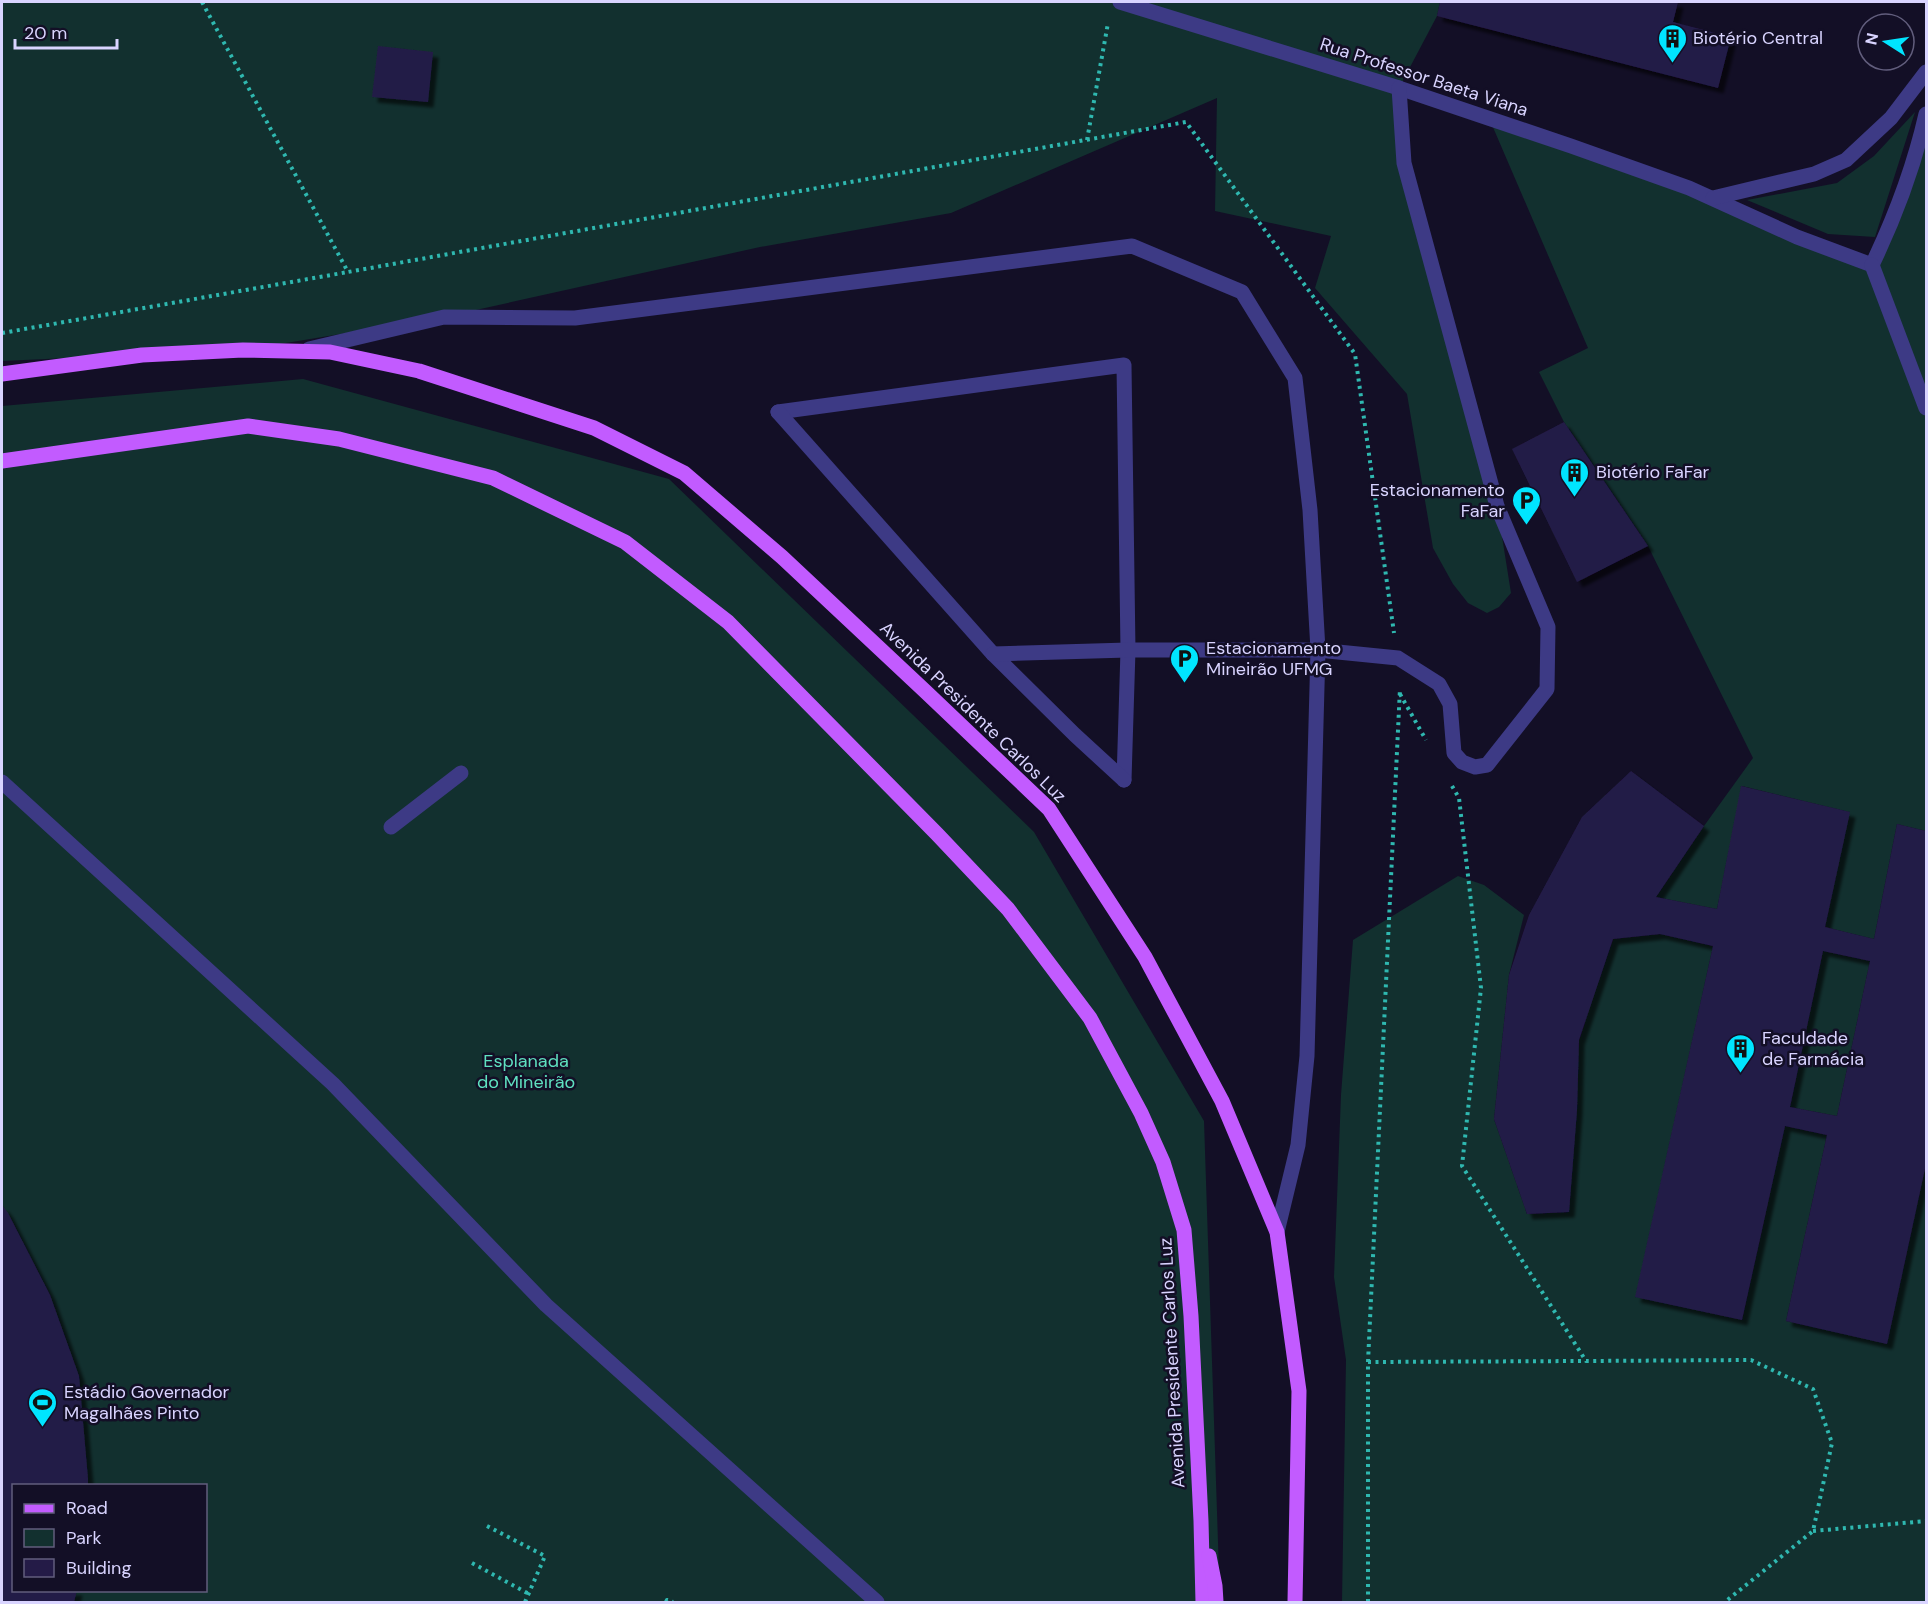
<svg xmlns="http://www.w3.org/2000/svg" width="1928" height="1604" font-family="'DM Sans',sans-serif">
<defs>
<filter id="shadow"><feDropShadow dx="5.5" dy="5.5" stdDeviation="1.5" flood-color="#0009"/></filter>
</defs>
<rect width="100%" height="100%" fill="#130f26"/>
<g fill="#12302f" fill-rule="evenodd">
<path d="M 2,2 L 1440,2 L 1437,16 L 1399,88 L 1404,163 L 1497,505 L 1511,593 L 1499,607 L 1487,613 L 1468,603 L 1453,584 L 1433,548 L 1407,394 L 1315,288 L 1331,236 L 1215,211 L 1217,98 L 951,213 L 760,247 L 444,317 L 243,350 L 2,361 Z"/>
<path d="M 1915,112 L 1875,237 L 1828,234 L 1747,200 L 1837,183 L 1874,156 Z"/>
<path d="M 1926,114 L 1926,831 L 1897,824 L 1874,939 L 1825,927 L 1849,812 L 1742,786 L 1717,909 L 1656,897 L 1704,826 L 1753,758 L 1648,546 L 1564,422 L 1539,372 L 1588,348 L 1489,118 L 1872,264 Z"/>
<path d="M 303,379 L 669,479 L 1034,832 L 1204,1121 L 1220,1602 L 2,1602 L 2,406 ZM 14,1486 L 206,1486 L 206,1590 L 14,1590 Z"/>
<path d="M 1458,876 L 1484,885 L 1524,915 L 1509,975 L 1494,1119 L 1527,1214 L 1568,1212 L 1579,1040 L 1613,939 L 1660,934 L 1713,946 L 1636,1296 L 1742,1320 L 1785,1126 L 1827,1135 L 1786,1321 L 1887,1343 L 1926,1164 L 1926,1602 L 1342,1602 L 1346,1360 L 1334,1277 L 1341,1095 L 1353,940 Z"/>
<path d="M 1823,951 L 1870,961 L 1837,1116 L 1790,1107 Z"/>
</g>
<g fill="#241b47" fill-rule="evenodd" filter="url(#shadow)">
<path d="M 1440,2 L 1678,2 L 1673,22 L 1731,37 L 1718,88 L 1437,16 Z"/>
<path d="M 378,46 L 433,52 L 428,102 L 372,97 Z"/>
<path d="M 1564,422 L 1648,546 L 1577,582 L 1512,449 Z"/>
<path d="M 1631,771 L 1704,826 L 1656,897 L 1717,909 L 1741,786 L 1850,812 L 1825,927 L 1874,939 L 1897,824 L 1926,831 L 1926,1164 L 1887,1344 L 1786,1321 L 1827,1135 L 1785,1126 L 1742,1320 L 1635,1297 L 1713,946 L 1660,934 L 1613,939 L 1579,1040 L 1577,1110 L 1569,1212 L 1527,1214 L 1494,1119 L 1509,975 L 1529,915 L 1582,817 ZM 1823,951 L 1870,961 L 1837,1116 L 1790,1107 Z"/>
<path d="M 2,1205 L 8,1213 L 50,1295 L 79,1376 L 88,1479 L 88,1486 L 14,1486 L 14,1590 L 77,1590 L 74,1602 L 2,1602 Z"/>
</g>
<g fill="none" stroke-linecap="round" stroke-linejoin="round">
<g stroke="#2fb8b0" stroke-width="4" stroke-dasharray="3 4.5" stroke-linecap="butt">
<path d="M 202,2 L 348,272 L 1186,122 L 1355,354 L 1394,633"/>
<path d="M 1087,140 L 1108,23"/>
<path d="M 2,333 L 348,272"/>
<path d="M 1400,694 L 1426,740"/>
<path d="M 1452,786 L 1459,798 L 1481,988 L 1462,1166 L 1586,1361 L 1751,1360 L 1813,1389 L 1832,1443 L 1813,1531 L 1725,1602"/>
<path d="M 1368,1362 L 1585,1361"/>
<path d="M 487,1526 L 545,1556 L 525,1602"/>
<path d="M 1813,1531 L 1926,1521"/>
<path d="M 472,1563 L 529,1594"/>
<path d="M 666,1602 L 667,1600 L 673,1602"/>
<path d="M 1368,1602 L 1368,1362 L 1400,688"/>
</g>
<g stroke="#3d3a85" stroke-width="15">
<path d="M 1120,2 L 1399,88 L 1571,146 L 1689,188 L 1797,237 L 1872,265"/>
<path d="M 1713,198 L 1814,174 L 1846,160 L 1891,118 L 1926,72"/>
<path d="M 1872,265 C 1896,215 1914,167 1926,114"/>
<path d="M 1872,265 L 1926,408"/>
<path d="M 309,349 L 444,317 L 575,318 L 1132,246 L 1242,292 L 1295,378 L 1310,510 L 1318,650 L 1307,1056 L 1298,1145 L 1277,1232"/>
<path d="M 778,412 L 1124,365 L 1128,650 L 1124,780"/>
<path d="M 778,412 L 993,654 L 1075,735 L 1124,780"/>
<path d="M 993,654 L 1128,650 L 1318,650 L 1398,658 L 1439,684 L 1450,704 L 1454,753 L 1462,762 L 1475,767 L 1487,765 L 1547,689 L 1548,627 L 1497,506 L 1404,163 L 1399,88"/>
<path d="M 2,782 L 333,1084 L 546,1305 L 877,1602"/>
<path d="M 391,827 L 461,773"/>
</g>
<g stroke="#c25bff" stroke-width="15">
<path d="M 2,374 L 142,355 L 243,350 L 330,352 L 419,371 L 594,428 L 684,473 L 782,557 L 926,692 L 1049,809 L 1145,957 L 1222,1101 L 1277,1232 L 1299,1391 L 1295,1602"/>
<path d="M 2,461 L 248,426 L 339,439 L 493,478 L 625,542 L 728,622 L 937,834 L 1008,909 L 1090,1018 L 1141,1113 L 1163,1162 L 1184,1230 L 1191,1316 L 1201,1521 L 1203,1602"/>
<path d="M 1209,1556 L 1215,1586 L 1216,1602"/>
</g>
</g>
<defs>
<symbol id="building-pin" viewBox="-11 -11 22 30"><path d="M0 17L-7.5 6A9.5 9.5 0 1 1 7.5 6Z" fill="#00e5ff" stroke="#130f26"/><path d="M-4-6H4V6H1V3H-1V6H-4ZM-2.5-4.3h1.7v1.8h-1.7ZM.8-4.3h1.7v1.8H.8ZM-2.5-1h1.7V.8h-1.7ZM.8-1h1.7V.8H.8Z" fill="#111"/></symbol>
<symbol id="parking-pin" viewBox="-11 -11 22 30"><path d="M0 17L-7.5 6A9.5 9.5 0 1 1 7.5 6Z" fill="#00e5ff" stroke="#130f26"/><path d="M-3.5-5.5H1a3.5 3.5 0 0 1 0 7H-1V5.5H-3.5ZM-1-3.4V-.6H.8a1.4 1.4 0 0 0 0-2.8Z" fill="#111"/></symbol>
<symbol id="stadium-pin" viewBox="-11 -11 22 30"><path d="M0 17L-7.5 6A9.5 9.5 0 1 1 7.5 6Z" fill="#00e5ff" stroke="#130f26"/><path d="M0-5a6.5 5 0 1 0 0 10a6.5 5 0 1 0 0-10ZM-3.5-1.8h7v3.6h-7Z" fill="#111"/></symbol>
</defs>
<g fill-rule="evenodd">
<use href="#building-pin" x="1656" y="22" width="33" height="45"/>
<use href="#building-pin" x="1558" y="456" width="33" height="45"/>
<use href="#parking-pin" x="1510" y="484" width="33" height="45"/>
<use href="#parking-pin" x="1168" y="642" width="33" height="45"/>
<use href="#building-pin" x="1724" y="1032" width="33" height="45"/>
<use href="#stadium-pin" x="26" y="1386" width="33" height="45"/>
</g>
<g text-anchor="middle" stroke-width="5" stroke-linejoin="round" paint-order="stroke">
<g font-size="18" fill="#d9d4ff" stroke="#130f26" text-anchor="start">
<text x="1693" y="44">Biotério Central</text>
<text x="1596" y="478">Biotério FaFar</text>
<text x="1505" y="496" text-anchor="end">Estacionamento<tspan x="1505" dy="21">FaFar</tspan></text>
<text x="1206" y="654">Estacionamento<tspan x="1206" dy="21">Mineirão UFMG</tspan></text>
<text x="1762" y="1044">Faculdade<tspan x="1762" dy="21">de Farmácia</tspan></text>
<text x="64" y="1398">Estádio Governador<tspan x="64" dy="21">Magalhães Pinto</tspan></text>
</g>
<g font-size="18" fill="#d9d4ff" stroke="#130f26">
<text transform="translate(1424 77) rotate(18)" y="6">Rua Professor Baeta Viana</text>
<text transform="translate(973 712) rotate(44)" y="6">Avenida Presidente Carlos Luz</text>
<text transform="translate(1172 1363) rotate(-93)" y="6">Avenida Presidente Carlos Luz</text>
</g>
<g font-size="18" fill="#5fe0c0" stroke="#130f26">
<text x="526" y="1067">Esplanada<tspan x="526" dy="21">do Mineirão</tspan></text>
</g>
</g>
<rect width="1928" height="1604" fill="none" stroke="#d9d4ff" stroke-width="6"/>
<rect x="12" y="1484" width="195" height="108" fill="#130f26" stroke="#625e7d" stroke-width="1.5"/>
<rect x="24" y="1504" width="30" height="9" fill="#c25bff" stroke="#625e7d" stroke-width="1.5"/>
<text x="66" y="1514" font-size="18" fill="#d9d4ff">Road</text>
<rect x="24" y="1529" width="30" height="18" fill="#12302f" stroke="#625e7d" stroke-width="1.5"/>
<text x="66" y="1544" font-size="18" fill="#d9d4ff">Park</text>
<rect x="24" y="1559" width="30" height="18" fill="#241b47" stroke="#625e7d" stroke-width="1.5"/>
<text x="66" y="1574" font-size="18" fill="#d9d4ff">Building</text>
<g transform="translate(1886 42) rotate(282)"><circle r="28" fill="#130f26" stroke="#625e7d" stroke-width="1.5"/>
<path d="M0-4.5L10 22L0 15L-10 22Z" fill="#00e5ff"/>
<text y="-9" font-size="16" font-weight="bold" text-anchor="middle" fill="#d9d4ff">N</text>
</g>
<path d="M15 39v9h102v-9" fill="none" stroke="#d9d4ff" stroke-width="3"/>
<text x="24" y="39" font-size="18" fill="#d9d4ff" stroke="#130f26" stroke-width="4.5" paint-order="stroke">20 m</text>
</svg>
